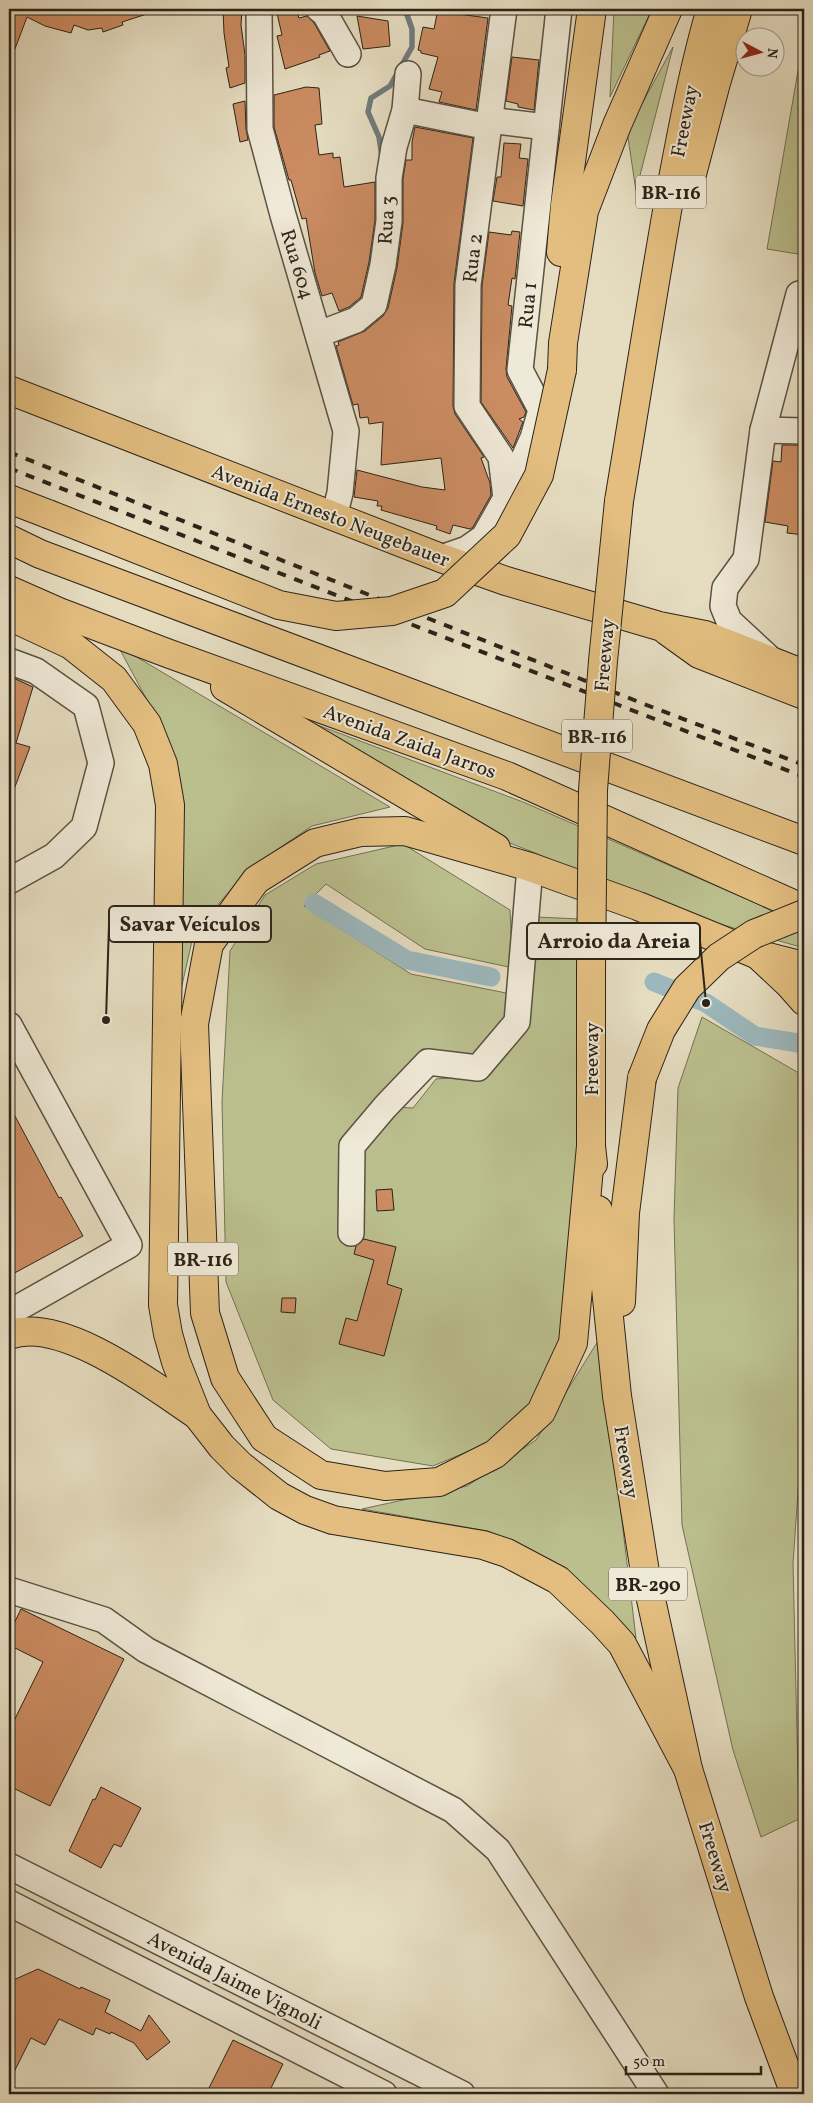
<svg xmlns="http://www.w3.org/2000/svg" width="813" height="2103" font-family="Vollkorn,serif">
<rect width="100%" height="100%" fill="#e6ddc1"/>
<filter id="stains"><feTurbulence type="fractalNoise" baseFrequency=".004" numOctaves="4"/><feColorMatrix values="0 0 0 0 .2 0 0 0 0 .09 0 0 0 0 .02 0 0 0 .5 -.17"/></filter>
<radialGradient id="worn" r=".72"><stop offset=".6" stop-color="#630" stop-opacity="0"/><stop offset="1" stop-color="#630" stop-opacity=".3"/></radialGradient>
<g fill="#bbbf8e" stroke="#737154">
<path d="M 614,9 L 652,9 L 610,97 Z"/>
<path d="M 673,47 L 636,191 L 627,131 Z"/>
<path d="M 804,56 L 804,255 L 767,249 L 798,71 Z"/>
<path d="M 118,646 L 390,807 L 312,826 L 250,868 L 194,932 L 180,994 L 161,726 Z"/>
<path d="M 288,714 L 523,802 L 804,924 L 804,948 L 702,919 L 492,836 Z"/>
<path d="M 403,844 L 510,910 L 513,968 L 425,949 L 326,884 L 304,906 L 411,974 L 511,994 L 508,1015 L 473,1054 L 422,1049 L 369,1106 L 413,1108 L 436,1079 L 490,1075 L 524,1028 L 536,917 L 580,919 L 580,1149 L 564,1330 L 533,1402 L 488,1443 L 433,1466 L 331,1449 L 273,1400 L 226,1282 L 222,1102 L 230,951 L 265,895 L 316,864 Z"/>
<path d="M 702,1017 L 804,1076 L 804,1405 L 793,1564 L 799,1819 L 761,1837 L 733,1750 L 682,1525 L 674,1219 L 678,1088 Z"/>
<path d="M 600,1338 L 636,1638 L 565,1569 L 488,1531 L 362,1509 L 467,1486 L 536,1440 Z"/>
</g>
<g fill="none" stroke-linecap="round" stroke-linejoin="round">
<path stroke="#6f7c7c" stroke-width="5.5" d="M 382,157 L 379,137 L 368,112 L 371,98 L 390,86 L 412,47 L 412,29 L 405,9"/>
<g stroke="#9cb8be" stroke-width="19">
<path d="M 314,903 L 407,960 L 491,977"/>
<path d="M 654,982 L 706,1003 L 755,1036 L 804,1044"/>
</g>
</g>
<g fill="#cb8c62" stroke="#2b2319">
<path d="M 9,9 L 152,9 L 153,12 L 122,22 L 123,25 L 103,32 L 102,28 L 88,30 L 74,25 L 71,33 L 45,26 L 27,17 L 10,62 Z"/>
<path d="M 223,9 L 242,9 L 241,25 L 245,55 L 245,83 L 230,88 L 226,68 L 229,67 L 224,33 Z"/>
<path d="M 276,9 L 296,9 L 299,18 L 307,16 L 314,23 L 330,51 L 319,55 L 320,57 L 285,69 L 277,36 L 282,35 Z"/>
<path d="M 438,9 L 452,9 L 451,13 L 488,18 L 476,110 L 439,102 L 442,92 L 429,89 L 438,57 L 421,53 L 421,51 L 418,50 L 423,27 L 434,29 Z"/>
<path d="M 357,16 L 388,21 L 390,46 L 363,49 Z"/>
<path d="M 512,57 L 539,60 L 534,110 L 518,107 L 518,104 L 506,101 Z"/>
<path d="M 306,87 L 319,88 L 322,124 L 315,125 L 319,155 L 333,153 L 333,158 L 340,157 L 344,187 L 375,182 L 375,220 L 369,262 L 361,297 L 349,307 L 339,311 L 332,293 L 322,296 L 315,273 L 306,218 L 302,219 L 291,180 L 289,180 L 274,127 L 274,95 Z"/>
<path d="M 245,101 L 246,129 L 248,140 L 240,142 L 233,104 Z"/>
<path d="M 415,127 L 473,138 L 454,283 L 453,406 L 455,414 L 484,457 L 481,458 L 490,483 L 491,495 L 473,527 L 470,529 L 453,525 L 450,534 L 436,529 L 437,526 L 381,510 L 382,506 L 377,506 L 378,501 L 354,497 L 357,470 L 422,487 L 445,490 L 441,458 L 381,465 L 383,422 L 369,424 L 368,417 L 360,418 L 358,404 L 353,405 L 336,346 L 339,345 L 338,342 L 365,331 L 383,316 L 388,308 L 397,268 L 403,223 L 403,179 L 406,160 L 412,160 L 412,142 Z"/>
<path d="M 504,143 L 521,144 L 519,158 L 528,159 L 523,206 L 493,201 L 497,177 L 501,177 Z"/>
<path d="M 512,231 L 520,232 L 515,279 L 512,278 L 508,305 L 512,306 L 506,369 L 507,377 L 526,412 L 524,417 L 519,419 L 523,422 L 513,448 L 481,402 L 482,286 L 489,232 L 511,235 Z"/>
<path d="M 782,445 L 804,445 L 804,535 L 787,533 L 788,526 L 765,522 L 773,461 L 781,462 Z"/>
<path d="M 9,676 L 33,687 L 16,743 L 30,747 L 10,800 Z"/>
<path d="M 9,1105 L 59,1198 L 61,1197 L 83,1236 L 9,1276 Z"/>
<path d="M 392,1189 L 394,1210 L 377,1211 L 376,1190 Z"/>
<path d="M 364,1239 L 396,1247 L 387,1284 L 402,1289 L 384,1356 L 339,1344 L 346,1318 L 357,1321 L 374,1260 L 354,1254 L 356,1246 Z"/>
<path d="M 282,1298 L 296,1298 L 295,1313 L 281,1312 Z"/>
<path d="M 21,1609 L 124,1659 L 50,1806 L 9,1786 L 9,1731 L 43,1662 L 9,1645 L 9,1634 Z"/>
<path d="M 101,1787 L 141,1808 L 121,1847 L 114,1844 L 101,1868 L 69,1851 L 93,1799 L 95,1800 Z"/>
<path d="M 38,1969 L 80,1989 L 81,1987 L 110,2000 L 105,2012 L 141,2031 L 149,2015 L 170,2042 L 147,2060 L 134,2043 L 111,2032 L 110,2034 L 96,2028 L 93,2035 L 59,2019 L 45,2045 L 31,2038 L 9,2082 L 9,1982 Z"/>
<path d="M 233,2040 L 283,2064 L 268,2094 L 217,2094 L 208,2090 Z"/>
</g>
<g fill="none" stroke-linecap="round" stroke-linejoin="round">
<defs>
<g id="minor">
<path d="M 259,9 L 260,129 L 283,215 L 346,431 L 340,493 L 334,517"/>
<path d="M 319,9 L 325,14 L 348,54"/>
<path d="M 504,9 L 468,285 L 467,406 L 501,457 L 506,498"/>
<path d="M 405,110 L 489,127"/>
<path d="M 489,120 L 546,127"/>
<path d="M 319,334 L 356,320 L 374,305 L 383,265 L 389,221 L 389,178 L 394,147 L 405,110 L 408,74"/>
<path d="M 763,430 L 804,431"/>
<path d="M 441,558 L 467,549 L 484,537 L 506,498 L 533,438 L 541,410 L 520,370 L 559,9"/>
<path d="M 769,658 L 729,621 L 723,606 L 725,588 L 746,559 L 763,430 L 799,294 L 804,296"/>
<path d="M 9,661 L 36,671 L 86,706 L 101,763 L 84,827 L 54,856 L 9,881"/>
<path d="M 9,1025 L 129,1245 L 9,1313"/>
<path d="M 351,1233 L 352,1146 L 385,1107 L 428,1062 L 478,1068 L 517,1022 L 530,867"/>
<path d="M 9,1590 L 104,1620 L 146,1650 L 453,1810 L 498,1850 L 656,2094"/>
<path d="M 9,1866 L 462,2094"/>
<path d="M 9,1903 L 384,2094"/>
</g>
<g id="major">
<path d="M 9,390 L 441,558 L 506,581 L 659,626 L 705,635 L 804,674"/>
<path d="M 667,631 L 699,654 L 804,695"/>
</g>
<g id="highway">
<path d="M 687,193 L 716,83 L 738,9"/>
<path d="M 561,252 L 565,205 L 592,9"/>
<path d="M 562,370 L 563,343 L 584,211 L 617,125 L 668,9"/>
<path d="M 9,499 L 48,514"/>
<path d="M 619,501 C 636,399 652,296 670,194 C 682,132 693,70 711,9"/>
<path d="M 9,539 L 40,554 L 804,841"/>
<path d="M 9,590 L 59,612 L 167,653 L 507,776 L 804,909"/>
<path d="M 9,616 L 71,645 L 114,679 L 147,724 L 163,764 L 170,805 L 163,1305 L 168,1334 L 176,1362 L 197,1415 L 222,1447 L 240,1465 L 279,1496 L 305,1510 L 333,1520 L 483,1545 L 507,1553 L 558,1580 L 602,1622 L 622,1644 L 688,1769"/>
<path d="M 225,687 L 496,848"/>
<path d="M 759,956 L 789,984 L 804,1001"/>
<path d="M 591,971 L 591,1146 L 593,1164"/>
<path d="M 591,1146 L 573,1343 L 541,1412 L 495,1454 L 439,1482 L 385,1486 L 321,1475 L 264,1438 L 225,1378 L 205,1313 L 194,1024 L 209,944 L 256,880 L 315,843 L 361,832 L 405,831 L 530,867 L 638,906 L 756,954 L 804,966"/>
<path d="M 598,1210 L 617,1396 L 645,1572 L 688,1769 L 759,1997 L 795,2094"/>
<path d="M 621,1302 L 625,1213 L 642,1078"/>
<path d="M 9,1335 C 62,1315 155,1387 197,1415"/>
</g>
</defs>
<use href="#minor" stroke="#5a5243" stroke-width="28"/>
<use href="#major" stroke="#2b2319" stroke-width="30"/>
<use href="#highway" stroke="#2b2319" stroke-width="30"/>
<use href="#minor" stroke="#efe9d7" stroke-width="25"/>
<use href="#major" stroke="#e3be80" stroke-width="28"/>
<use href="#highway" stroke="#e3be80" stroke-width="28"/>
<g stroke="#2b2319" stroke-width="4" stroke-dasharray="9 9" stroke-linecap="butt">
<path d="M 9,452 L 644,704 L 804,765"/>
<path d="M 9,468 L 804,777"/>
</g>
<defs>
<g id="highway-bridge">
<path d="M 48,514 L 279,605 L 336,616 L 392,611 L 445,593 L 507,535 L 539,475 L 562,370"/>
<path d="M 591,971 L 593,790 L 603,661 L 619,501"/>
<path d="M 642,1078 L 661,1030 L 687,988 L 719,957 L 754,934 L 804,914"/>
</g>
</defs>
<use href="#highway-bridge" stroke="#2b2319" stroke-width="30" stroke-linecap="butt"/>
<use href="#highway-bridge" stroke="#e3be80" stroke-width="28"/>
</g>
<g text-anchor="middle" stroke-width="4" stroke-linejoin="round" paint-order="stroke">
<g fill="#efe9d7" stroke="#665e52" stroke-width="1">
<rect x="636" y="175.5" width="70" height="33" rx="4"/>
<rect x="562" y="719.5" width="70" height="33" rx="4"/>
<rect x="168" y="1242.5" width="70" height="33" rx="4"/>
<rect x="609" y="1567.5" width="78" height="33" rx="4"/>
</g>
<g font-size="19" font-weight="bold" fill="#2b2319">
<text x="671" y="199">BR-116</text>
<text x="597" y="743">BR-116</text>
<text x="203" y="1266">BR-116</text>
<text x="648" y="1591">BR-290</text>
</g>
<g font-size="20" fill="#2b2319" stroke="#efe9d7">
<text transform="translate(684 121) rotate(-79)" y="7">Freeway</text>
<text transform="translate(386 220) rotate(-86)" y="7">Rua 3</text>
<text transform="translate(472 258) rotate(-83)" y="7">Rua 2</text>
<text transform="translate(298 264) rotate(73)" y="7">Rua 604</text>
<text transform="translate(527 305) rotate(-84)" y="7">Rua 1</text>
<text transform="translate(331 515) rotate(21)" y="7">Avenida Ernesto Neugebauer</text>
<text transform="translate(604 655) rotate(-85)" y="7">Freeway</text>
<text transform="translate(410 741) rotate(20)" y="7">Avenida Zaida Jarros</text>
<text transform="translate(591 1059) rotate(-90)" y="7">Freeway</text>
<text transform="translate(627 1462) rotate(81)" y="7">Freeway</text>
<text transform="translate(716 1857) rotate(73)" y="7">Freeway</text>
<text transform="translate(235 1980) rotate(27)" y="7">Avenida Jaime Vignoli</text>
</g>
</g>
<path fill="none" stroke="#2b2319" stroke-width="2" d="M106 1020L109 924M706 1003L700 941"/>
<g fill="#2b2319" stroke="#efe9d7" stroke-width="2">
<circle cx="106" cy="1020" r="5"/>
<circle cx="706" cy="1003" r="5"/>
</g>
<g fill="#efe9d7" stroke="#2b2319" stroke-width="2">
<rect x="109" y="906" width="162" height="36" rx="5"/>
<rect x="527" y="923" width="173" height="36" rx="5"/>
</g>
<g font-size="21" text-anchor="middle" font-weight="bold" fill="#2b2319">
<text x="190" y="931">Savar Veículos</text>
<text x="614" y="948">Arroio da Areia</text>
</g>
<rect width="813" height="2103" fill="none" stroke="#e6ddc1" stroke-width="30"/>
<rect x="10" y="10" width="793" height="2083" fill="none" stroke="#2b2319" stroke-width="2.5"/>
<rect x="15" y="15" width="783" height="2073" fill="none" stroke="#2b2319"/>
<g transform="translate(760 52) rotate(96)"><circle r="24" fill="#efe9d7" stroke="#a19a8b"/>
<path d="M0-4L9 19L0 12L-9 19Z" fill="#8f2418"/>
<text y="-8" font-size="14" font-weight="bold" text-anchor="middle" fill="#2b2319">N</text>
</g>
<path d="M626 2066v8h135v-8" fill="none" stroke="#2b2319" stroke-width="2.5"/>
<text x="633" y="2066" font-size="15" fill="#2b2319" stroke="#efe9d7" stroke-width="4" paint-order="stroke">50 m</text>
<rect width="100%" height="100%" filter="url(#stains)"/>
<rect width="100%" height="100%" fill="url(#worn)"/>
</svg>
